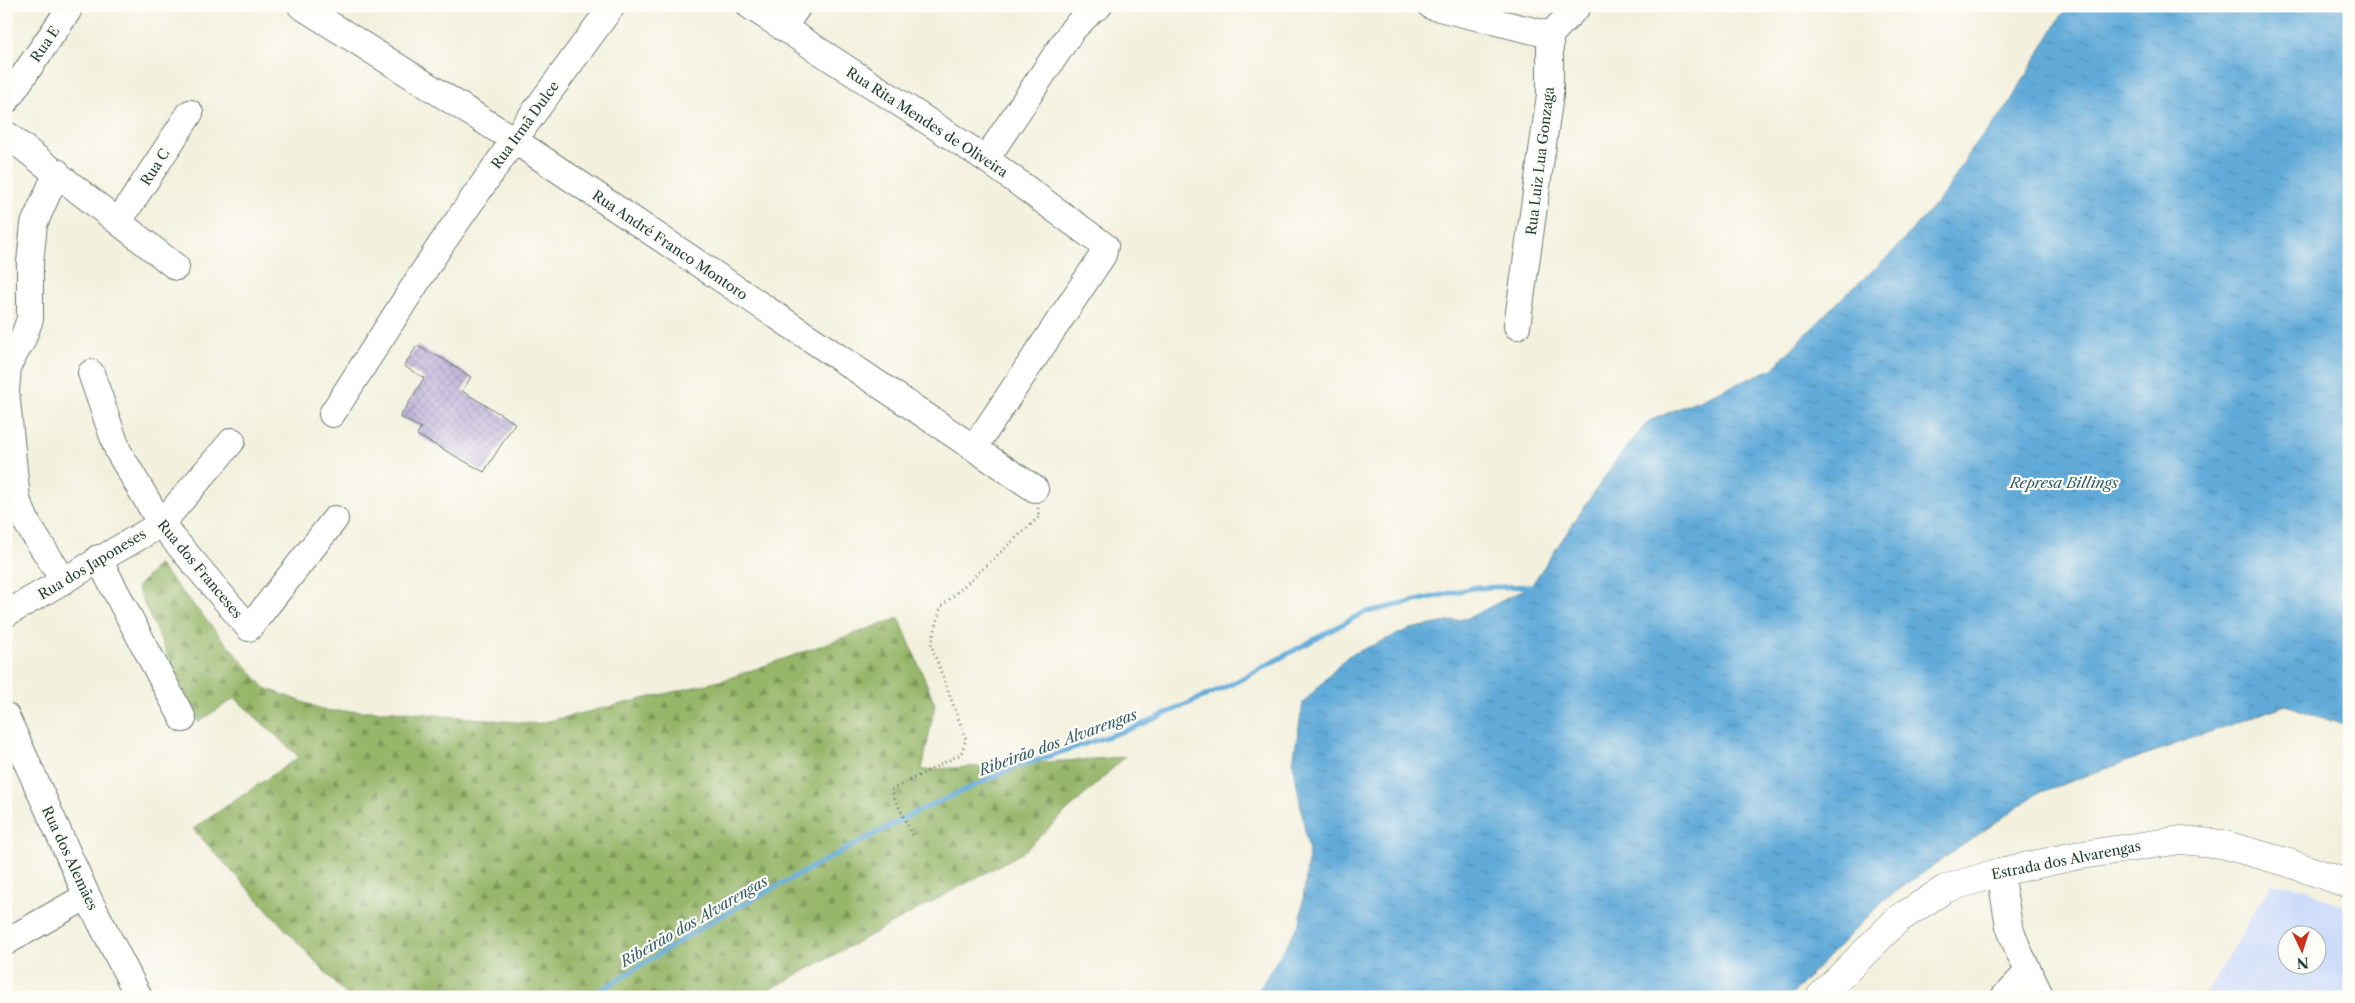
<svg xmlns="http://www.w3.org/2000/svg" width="2355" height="1003" font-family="'Libre Caslon Text',serif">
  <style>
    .built { fill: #cddbfa; fill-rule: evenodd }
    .forest { fill: url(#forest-firs); stroke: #5a7a4e }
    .water { fill: url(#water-ripples); stroke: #407486 }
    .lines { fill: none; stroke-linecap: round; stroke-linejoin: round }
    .stream { stroke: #62abd9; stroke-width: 5 }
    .building { fill: url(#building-cross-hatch) }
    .minor-casing { stroke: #697c6f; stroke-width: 28 }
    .major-casing { stroke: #697c6f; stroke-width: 29 }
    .path { stroke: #697c6f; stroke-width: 3; stroke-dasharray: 1 4; stroke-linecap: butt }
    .minor { stroke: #fff; stroke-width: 26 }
    .major { stroke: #fff; stroke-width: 28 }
    .labels { text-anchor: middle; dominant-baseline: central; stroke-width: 4.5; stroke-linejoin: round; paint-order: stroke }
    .street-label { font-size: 14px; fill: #1f3d34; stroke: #fdfcf7 }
    .water-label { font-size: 15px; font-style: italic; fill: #335e66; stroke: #fdfcf7 }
  </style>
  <defs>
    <pattern id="forest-firs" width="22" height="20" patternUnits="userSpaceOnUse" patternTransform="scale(1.25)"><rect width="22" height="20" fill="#96b669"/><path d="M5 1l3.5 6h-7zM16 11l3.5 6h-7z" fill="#7a9557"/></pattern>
    <pattern id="water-ripples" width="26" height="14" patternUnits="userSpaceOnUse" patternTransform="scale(1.25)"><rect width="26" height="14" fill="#62abd9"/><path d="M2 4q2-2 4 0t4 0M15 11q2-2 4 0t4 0" fill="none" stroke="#508cb1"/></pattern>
    <pattern id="building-cross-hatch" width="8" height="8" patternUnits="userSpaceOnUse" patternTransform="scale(1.25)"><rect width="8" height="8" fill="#b7aad8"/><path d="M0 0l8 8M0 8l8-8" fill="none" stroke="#948cb0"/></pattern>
  </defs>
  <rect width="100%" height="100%" fill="#fdfcf7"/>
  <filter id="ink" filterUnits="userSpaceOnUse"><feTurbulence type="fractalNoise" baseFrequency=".02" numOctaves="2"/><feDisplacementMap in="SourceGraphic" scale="10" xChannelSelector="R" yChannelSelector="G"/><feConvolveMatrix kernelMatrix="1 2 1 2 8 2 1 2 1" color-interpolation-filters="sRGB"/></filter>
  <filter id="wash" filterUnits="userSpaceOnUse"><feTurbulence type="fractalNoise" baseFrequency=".0096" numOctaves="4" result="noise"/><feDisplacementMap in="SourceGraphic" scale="20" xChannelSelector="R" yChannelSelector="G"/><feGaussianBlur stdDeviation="1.12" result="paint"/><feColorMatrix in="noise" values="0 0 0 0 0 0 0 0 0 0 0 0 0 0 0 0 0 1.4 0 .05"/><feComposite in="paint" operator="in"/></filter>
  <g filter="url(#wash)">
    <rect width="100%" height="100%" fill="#f3f0dd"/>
    <path class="built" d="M2272 883 2307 889 2333 903 2349 908V997H2204ZM2288 936H2318V966H2288Z"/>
    <path class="forest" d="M158 564 265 688 327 711H393L536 724 724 680 899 618 935 704 922 770 1125 757 1022 853 756 997H348L193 829 299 757 235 698 198 722 137 588Z"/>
    <path class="water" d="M2067 6H2349V727L2286 705 2038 793 1884 900 1789 997H1247L1258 991 1300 923 1309 853 1293 762 1303 703 1348 656 1410 629 1468 618 1531 586 1616 460 1649 421 1772 369 1844 296 1887 258 1944 195 1971 150 2006 109Z"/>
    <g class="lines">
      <path class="stream" d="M590 997 714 920 914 813 1011 769 1136 727 1234 683 1363 613 1473 588 1531 586"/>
    </g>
    <g id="blocks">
      <path class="building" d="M417 346 443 359 471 377 462 391 515 423 484 472 417 435 421 428 400 417 424 378 404 366Z"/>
    </g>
  </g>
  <g filter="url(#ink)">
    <use href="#blocks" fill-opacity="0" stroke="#697c6f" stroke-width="1"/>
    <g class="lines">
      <defs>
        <path id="minor" d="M301 6 514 140 1035 489
          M750 6 986 159 1105 246 1103 255 974 448
          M1431 6 1550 35
          M783 28 798 6
          M6 101 68 11
          M6 134 176 267
          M986 159 1073 29 1093 9 1099 6
          M57 172 34 224 30 263V319L22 341 8 365 6 391 17 500 28 525 64 581
          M119 221 190 113
          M1517 326 1550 95V35L1578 6
          M91 373 118 451 161 524 249 628 335 519
          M332 414 440 246 514 140 612 6
          M98 558 183 719
          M6 614 161 524 232 441
          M6 716 87 896 139 997
          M2000 872 2009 926 2019 952 2041 997
          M6 942 87 896
          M2004 997 2028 972"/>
        <path id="major" d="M1820 997 1897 920 1945 889 2000 872 2075 856 2181 840 2222 844 2289 863 2349 884"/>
      </defs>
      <use href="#minor" class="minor-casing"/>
      <use href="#major" class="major-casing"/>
      <path class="path" d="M912 835 891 790 961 754 966 739 931 645 941 607 1039 517 1038 508"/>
      <use href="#minor" class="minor"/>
      <use href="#major" class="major"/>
    </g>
  </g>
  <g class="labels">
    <g class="street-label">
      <text transform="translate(45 44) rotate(-56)">Rua E</text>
      <text transform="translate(927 122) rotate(33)">Rua Rita Mendes de Oliveira</text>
      <text transform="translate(525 125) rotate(-54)">Rua Irmã Dulce</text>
      <text transform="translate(1540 161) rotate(-83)">Rua Luiz Lua Gonzaga</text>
      <text transform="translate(155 167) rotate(-57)">Rua C</text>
      <text transform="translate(670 245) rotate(34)">Rua André Franco Montoro</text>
      <text transform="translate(92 564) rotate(-31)">Rua dos Japoneses</text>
      <text transform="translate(200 569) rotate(50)">Rua dos Franceses</text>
      <text transform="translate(70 858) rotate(65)">Rua dos Alemães</text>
      <text transform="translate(2066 860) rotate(-11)">Estrada dos Alvarengas</text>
    </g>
    <g class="water-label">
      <text x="2064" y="482">Represa Billings</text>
      <text transform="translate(1058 742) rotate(-20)">Ribeirão dos Alvarengas</text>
      <text transform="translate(694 921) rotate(-30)">Ribeirão dos Alvarengas</text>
    </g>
  </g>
  <rect width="2355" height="1003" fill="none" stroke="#fdfcf7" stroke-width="25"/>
  <g transform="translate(2302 950) rotate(176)"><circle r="24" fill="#fdfcf7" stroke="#a4b0a9"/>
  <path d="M0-4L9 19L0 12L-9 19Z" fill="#c8321e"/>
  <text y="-8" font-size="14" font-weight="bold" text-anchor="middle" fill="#1f3d34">N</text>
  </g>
</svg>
